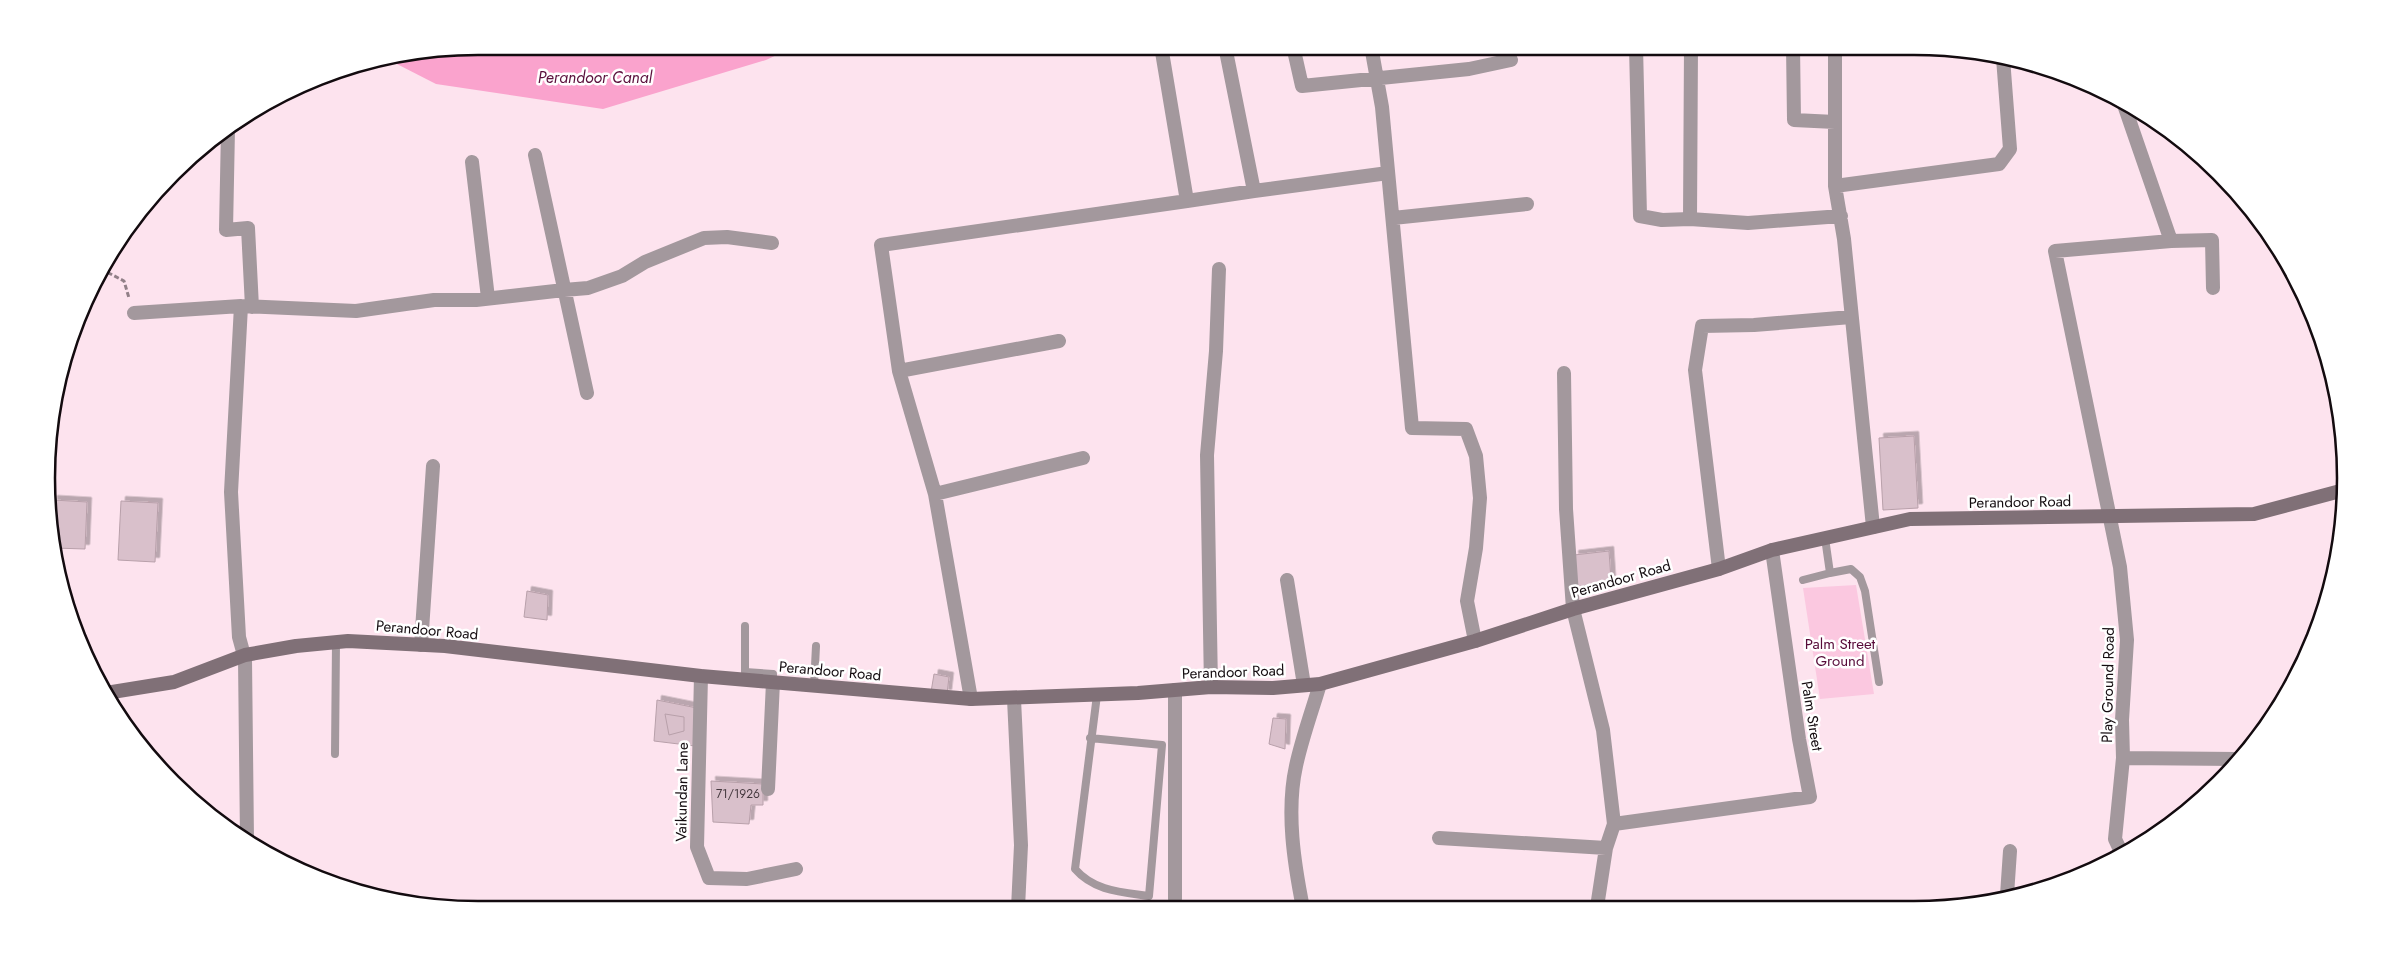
<svg xmlns="http://www.w3.org/2000/svg" width="2392" height="956" font-family="Jost,sans-serif">
  <style>
    .green { fill: #fbc8e0 }
    .water { fill: #faa3cd }
    .building { fill: #d9c0cb; stroke: #b8a0aa; filter: url(#shadow) }
    .lines { fill: none; stroke-linecap: round; stroke-linejoin: round }
    .path { stroke: #917f87; stroke-width: 3; stroke-dasharray: 5 2.5; stroke-linecap: butt }
    .service { stroke: #a3989d; stroke-width: 8 }
    .minor { stroke: #a3989d; stroke-width: 14 }
    .secondary { stroke: #807077; stroke-width: 14 }
    .labels { text-anchor: middle; dominant-baseline: central; stroke-width: 5; stroke-linejoin: round; paint-order: stroke }
    .number-label { font-size: 12px; fill: #44383e }
    .street-label { font-size: 15px; fill: #130b0f; stroke: #fff }
    .park-label { font-size: 15px; fill: #570b39; stroke: #fff }
    .water-label { font-size: 16px; font-style: italic; fill: #5a0f3c; stroke: #fff }
    .rim { fill: none; stroke: #130b0f; stroke-width: 2.5 }
  </style>
  <defs>
    <filter id="shadow"><feDropShadow dx="4.5" dy="-4.5" stdDeviation="0" flood-color="#0004"/></filter>
  </defs>
  <rect width="100%" height="100%" fill="#fde3ee"/>
  <path class="green" d="M1856 585 1874 694 1820 699 1803 588Z"/>
  <path class="water" d="M478 46H796L766 60 603 109 436 84 391 61Z"/>
  <path class="building" d="M1914 436 1918 508 1883 510 1879 438Z
    M53 500 87 502 85 549 54 548Z
    M121 501 158 503 155 562 118 560Z
    M1609 551 1611 580 1577 587 1574 555Z
    M527 591 548 595 547 620 524 617Z
    M934 674 949 677 947 694 931 692Z
    M657 700 697 708 695 746 654 741Z
    M665 714 684 717V731L669 735Z
    M1273 718 1286 719 1285 749 1269 744Z
    M711 781 763 784V805H751L749 824 713 822Z"/>
  <g class="lines">
    <path class="path" d="M101 269 124 281 129 298"/>
    <path class="service" d="M1825 538 1830 573 1851 569 1860 577 1865 591 1879 682
      M1803 580 1830 573
      M745 626V672L773 674V682
      M814 686 816 646
      M1090 738 1162 745 1149 896C1121 892 1094 891 1075 869L1097 695
      M335 754 336 642"/>
    <path class="minor" d="M1293 46 1302 86 1469 69 1511 60
      M1371 46 1382 107 1412 428 1466 429 1476 456 1480 498 1476 548 1467 601 1475 641
      M1636 46 1640 216 1662 220 1690 219
      M1691 46 1690 219 1748 223 1841 216
      M1793 46 1794 120 1835 122
      M1835 46V186L1844 239 1873 527
      M2123 102 2171 241 2212 240 2213 288
      M228 129 226 230 248 228 252 307
      M535 155 587 393
      M472 162 488 298
      M1835 186 1999 164 2010 149 2003 58
      M1254 191 1388 173
      M1187 201 1254 191 1225 46
      M1393 218 1527 204
      M241 306 231 492 239 637 245 659 247 840
      M134 313 241 306 356 311 434 300H476L564 290 588 288 622 276 645 262 704 238 727 237 772 243
      M899 371 1059 341
      M1564 373 1566 509 1573 609 1603 730 1614 824 1606 848 1597 907
      M935 494 1083 458
      M1719 569 1695 370 1702 326 1754 325 1851 317
      M1287 580 1304 685
      M421 645 433 466
      M701 676 697 847 709 878 747 879 796 869
      M1211 687 1207 455 1216 351 1219 269
      M971 699 935 494 899 371 881 245 1187 201 1161 46
      M1014 699 1021 845 1018 908
      M2123 758 2237 759
      M768 789 773 682
      M1614 824 1810 797 1799 739 1772 550
      M1439 838 1606 848
      M2122 854 2115 839 2123 758 2122 720 2127 640 2120 567 2055 251 2171 241
      M2007 895 2010 851
      M1175 899V690
      M1303 908C1294 863 1286 811 1296 766 1302 738 1312 711 1320 684"/>
    <path class="secondary" d="M106 693 174 682 245 655 296 646 348 641 445 646 701 676 971 699 1138 693 1211 687 1273 688 1320 684 1475 641 1573 609 1719 569 1772 550 1910 519 2254 514 2344 490"/>
  </g>
  <g class="labels">
    <g class="number-label">
      <text x="738" y="794">71/1926</text>
    </g>
    <g class="street-label">
      <text transform="translate(2020 502) rotate(-1)">Perandoor Road</text>
      <text transform="translate(1621 579) rotate(-16)">Perandoor Road</text>
      <text transform="translate(427 630) rotate(5)">Perandoor Road</text>
      <text transform="translate(830 671) rotate(5)">Perandoor Road</text>
      <text transform="translate(1233 672) rotate(-2)">Perandoor Road</text>
      <text transform="translate(2108 685) rotate(-89)">Play Ground Road</text>
      <text transform="translate(1812 716) rotate(81)">Palm Street</text>
      <text transform="translate(682 792) rotate(-89)">Vaikundan Lane</text>
    </g>
    <g class="park-label">
      <text x="1840" y="644">Palm Street<tspan x="1840" dy="17">Ground</tspan></text>
    </g>
    <g class="water-label">
      <text x="595" y="77">Perandoor Canal</text>
    </g>
  </g>
  <path d="M0 0H2392V956H0ZM478 55H1914A423 423 0 0 1 2337 478V478A423 423 0 0 1 1914 901H478A423 423 0 0 1 55 478V478A423 423 0 0 1 478 55Z" fill="#fff" fill-rule="evenodd"/>
  <path class="rim" d="M478 55H1914A423 423 0 0 1 2337 478V478A423 423 0 0 1 1914 901H478A423 423 0 0 1 55 478V478A423 423 0 0 1 478 55Z"/>
</svg>
